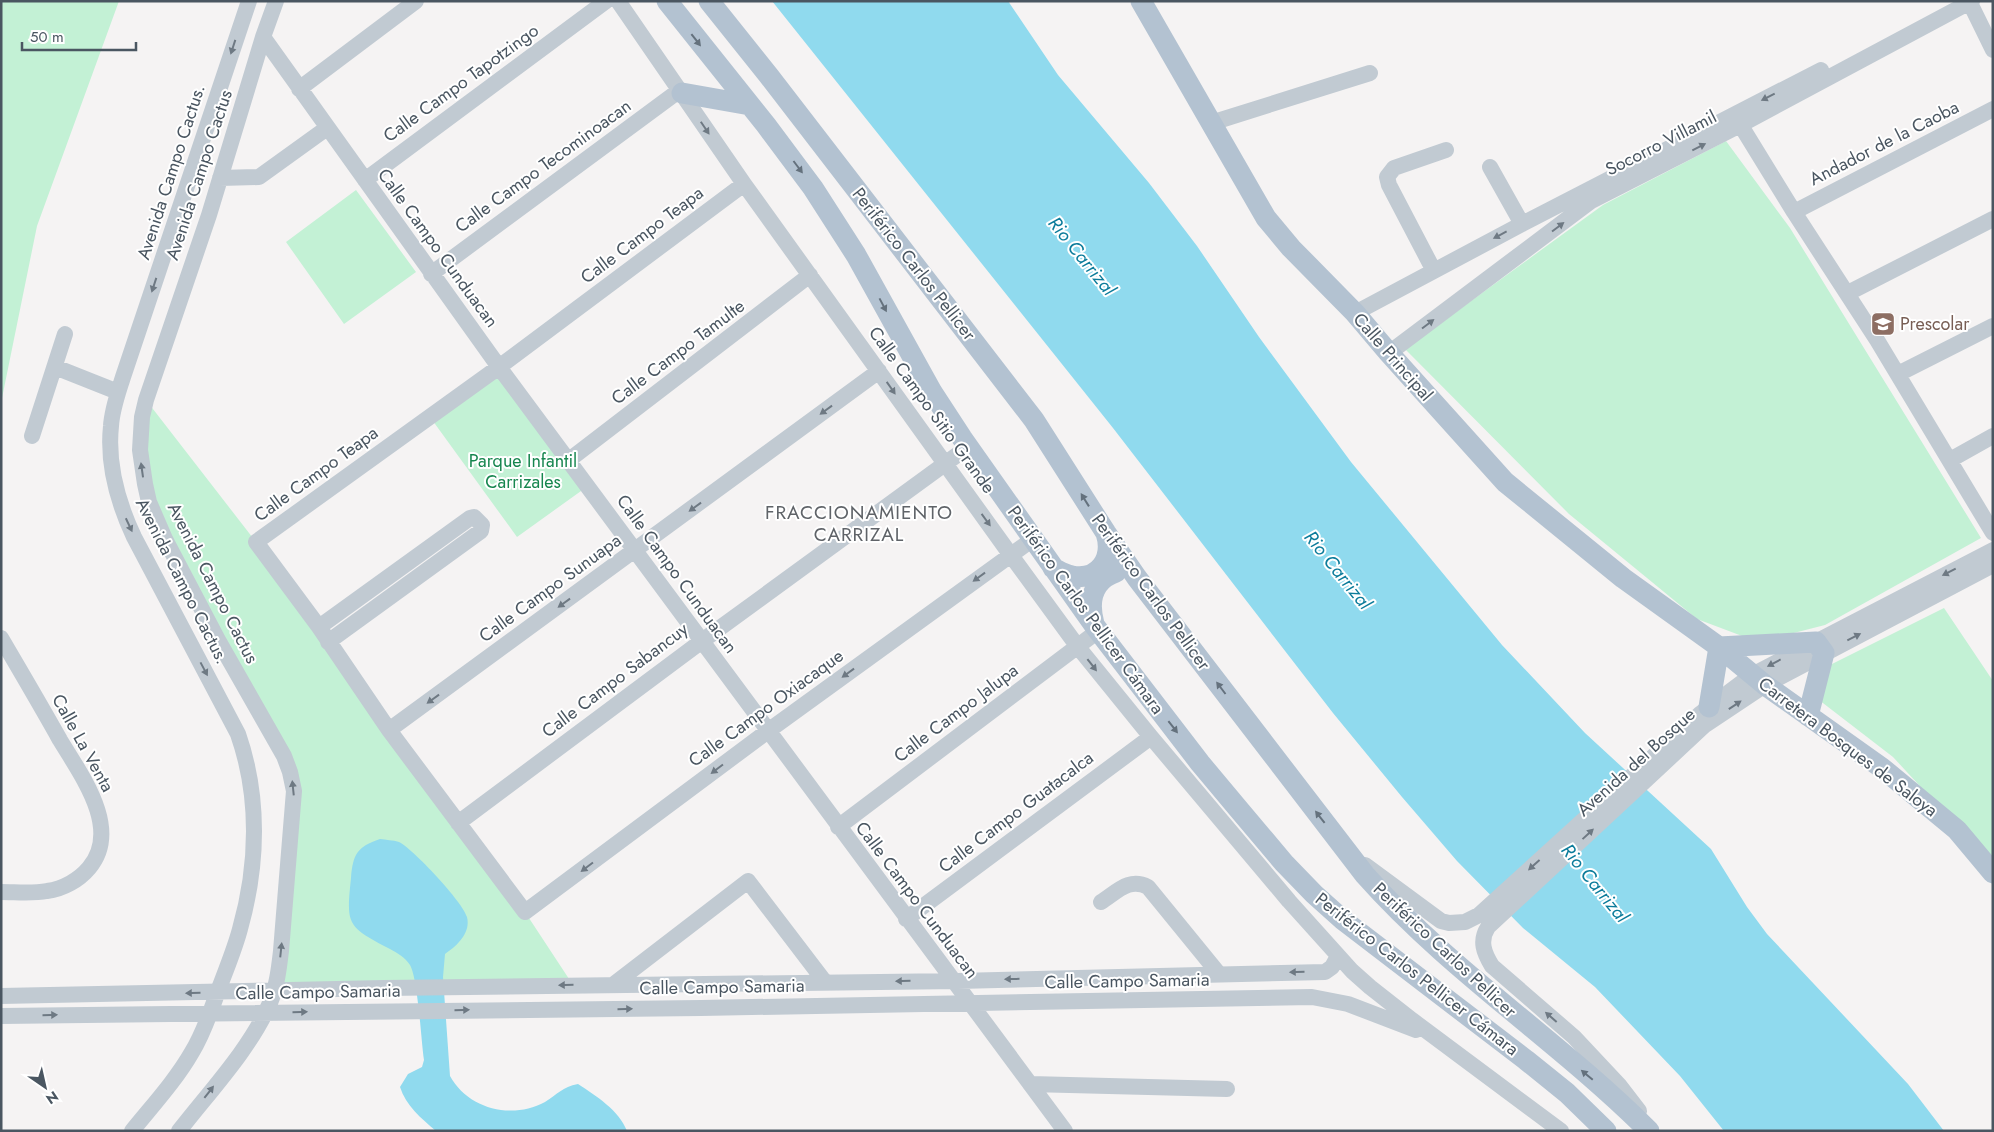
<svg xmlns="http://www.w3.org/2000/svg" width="1994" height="1132" font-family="Jost,sans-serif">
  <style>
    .green { fill: #c3f1d5 }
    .water { fill: #90daee }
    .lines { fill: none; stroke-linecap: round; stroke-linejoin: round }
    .minor { stroke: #c1cad2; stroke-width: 16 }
    .major { stroke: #b3c2d1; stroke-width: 21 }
    .oneway { fill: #64717d }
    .oneway2 { fill: #6e7983 }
    .labels { text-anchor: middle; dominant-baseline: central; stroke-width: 4; stroke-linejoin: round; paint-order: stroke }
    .street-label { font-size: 18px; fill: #4a5661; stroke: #fff }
    .education-label { font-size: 18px; fill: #785e54; stroke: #fff; text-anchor: start }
    .park-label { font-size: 18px; fill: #17864f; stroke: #fff }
    .water-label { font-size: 19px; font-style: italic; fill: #0c7c9b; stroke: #fff }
    .neighbourhood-label { font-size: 19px; letter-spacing: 1px; fill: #5f6368; stroke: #fff }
  </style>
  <rect width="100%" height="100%" fill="#f5f3f3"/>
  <path class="green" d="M1 1H119L37 226 1 403Z
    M1726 141 1790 228 1981 538 1825 625 1758 642 1697 619 1569 514 1405 349 1603 205Z
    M356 190 416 272 344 324 286 242Z
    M499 367 588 486 517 537 430 417Z
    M146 400 256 542 525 912 573 985 274 991 294 791 149 502Z
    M1944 608 1993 681V865L1893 757 1819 700 1826 667Z"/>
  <path class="water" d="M772 1H1008L1058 75 1149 183 1197 246 1259 337 1351 462 1502 645 1585 733 1711 849 1747 907 1767 934 1908 1084 1944 1131H1724L1680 1076 1595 987 1523 928 1457 861 1402 797 1333 713 1113 428Z
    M380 839C386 840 393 840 399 842 413 849 463 902 467 917 471 933 457 946 445 954L443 977 450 1076C468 1109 512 1120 545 1102 558 1094 562 1087 578 1084 596 1096 619 1110 627 1131H436C421 1118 406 1106 400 1087L408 1074 422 1067 424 1060C421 1040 418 979 410 965 405 957 397 953 390 949 347 926 346 926 351 878 353 854 357 847 380 839Z"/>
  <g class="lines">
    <path class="minor" d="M618 1 744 184 1010 554 1078 647 1151 737 1289 901 1352 971 1370 987 1412 1020 1561 1131
      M1969 1 1993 50
      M263 37 499 367 1065 1131
      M299 89 416 1
      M1735 116 1794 212 1877 340 1993 533
      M1211 123 1370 73
      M1490 167 1522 224
      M220 178 259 177 327 128
      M365 180 606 1
      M744 184 499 367 256 542 319 627 389 730 525 912 768 731 1033 539
      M1794 212 1993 109
      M1434 271 1389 185 1387 177 1394 168 1446 150
      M431 274 680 90
      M1848 293 1993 219
      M1355 313 1522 224 1821 70
      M1389 353 1591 201 1740 125 1972 1
      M55 367 118 392
      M1898 374 1993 326
      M32 436 65 334
      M569 460 810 275
      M1950 460 1993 436
      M319 627 470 518 474 517 482 525 481 531 328 642
      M1 638C21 672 41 706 60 740 81 775 122 829 89 868 79 880 63 889 47 891 32 894 16 892 1 892
      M389 730 879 371
      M458 823 702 641 968 447
      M838 827 1098 631
      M1365 865 1441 921 1449 923 1465 922 1479 915 1700 714 1752 675 1993 550
      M1101 902C1117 892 1129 877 1148 887L1219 974
      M906 919 1151 737
      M614 984 748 881 825 982
      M1 996 384 988 958 981 1325 972 1332 967 1338 956
      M1 1016 701 1008 1312 997 1348 1004 1416 1030
      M1030 1084 1227 1089
      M1639 1111 1619 1085 1574 1037 1492 966C1484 953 1479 941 1488 927L1705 725 1765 685 1993 565
      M132 1131C153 1105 176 1080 192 1052 205 1031 211 1009 220 986 227 967 235 948 240 929 258 865 260 797 238 734L134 537C118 503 107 464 111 426 112 409 118 393 123 377L249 1
      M179 1131C210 1091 250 1049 270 1003 277 986 279 968 281 951L294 791 290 772 284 756 218 640 165 539 149 502 145 484 140 450 142 417 146 400 209 215 263 37 276 1"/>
    <path class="major" d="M667 1 766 125 813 188 856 255 932 392 962 438 1094 625 1200 763 1241 812 1284 863 1314 894 1343 920 1526 1060 1567 1093 1606 1131
      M709 1 769 76 1034 420 1106 533 1137 578 1365 875C1450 971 1559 1041 1649 1131
      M1141 1 1266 218 1291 248 1355 313 1388 352 1505 482 1623 578 1719 647 1765 685 1882 768 1957 830 1993 873
      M682 93 750 105
      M1053 568C1059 571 1065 575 1072 576 1099 581 1114 558 1106 533
      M1094 624C1088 602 1092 580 1116 572
      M1719 647 1816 642 1824 653 1808 716
      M1709 707 1719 647"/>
  </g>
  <defs><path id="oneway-solid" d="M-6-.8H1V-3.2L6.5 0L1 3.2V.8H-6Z" transform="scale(1.25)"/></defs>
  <g class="oneway">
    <use href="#oneway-solid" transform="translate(696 40) rotate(52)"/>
    <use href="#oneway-solid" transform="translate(798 167) rotate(53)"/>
    <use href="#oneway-solid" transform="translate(883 305) rotate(62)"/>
    <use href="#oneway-solid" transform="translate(1085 500) rotate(-122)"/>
    <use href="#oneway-solid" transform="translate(1221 688) rotate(-127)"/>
    <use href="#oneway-solid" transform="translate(1173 727) rotate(52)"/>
    <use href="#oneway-solid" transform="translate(1320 817) rotate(-128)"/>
    <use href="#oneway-solid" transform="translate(1587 1075) rotate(-140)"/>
  </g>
  <g class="oneway2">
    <use href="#oneway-solid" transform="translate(233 47) rotate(108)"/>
    <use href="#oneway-solid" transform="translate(1768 97) rotate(153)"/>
    <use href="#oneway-solid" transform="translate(705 128) rotate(56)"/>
    <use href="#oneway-solid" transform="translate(1699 147) rotate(-27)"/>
    <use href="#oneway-solid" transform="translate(1558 227) rotate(-37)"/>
    <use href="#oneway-solid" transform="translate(1500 235) rotate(152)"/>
    <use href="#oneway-solid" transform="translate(154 285) rotate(108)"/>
    <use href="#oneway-solid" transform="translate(1428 324) rotate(-37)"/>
    <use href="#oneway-solid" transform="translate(891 388) rotate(55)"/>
    <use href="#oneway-solid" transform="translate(826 410) rotate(144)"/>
    <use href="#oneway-solid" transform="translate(142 470) rotate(-98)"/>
    <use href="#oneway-solid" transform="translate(695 507) rotate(144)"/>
    <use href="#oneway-solid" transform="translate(986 520) rotate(54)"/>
    <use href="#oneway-solid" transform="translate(129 525) rotate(65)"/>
    <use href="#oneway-solid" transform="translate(1949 572) rotate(153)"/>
    <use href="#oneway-solid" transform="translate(979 577) rotate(144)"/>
    <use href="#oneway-solid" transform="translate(564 603) rotate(144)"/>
    <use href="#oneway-solid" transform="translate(1854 637) rotate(-27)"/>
    <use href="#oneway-solid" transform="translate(1774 663) rotate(152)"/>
    <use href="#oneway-solid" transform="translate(1092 665) rotate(52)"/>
    <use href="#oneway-solid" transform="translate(204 669) rotate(62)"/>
    <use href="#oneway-solid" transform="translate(848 673) rotate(144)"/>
    <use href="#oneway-solid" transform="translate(433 699) rotate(144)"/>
    <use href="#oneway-solid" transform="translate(1735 705) rotate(-34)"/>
    <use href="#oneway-solid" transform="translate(717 769) rotate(143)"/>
    <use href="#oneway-solid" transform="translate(293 788) rotate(-96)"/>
    <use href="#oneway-solid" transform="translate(1588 834) rotate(-43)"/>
    <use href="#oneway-solid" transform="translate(1534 865) rotate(138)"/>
    <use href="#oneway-solid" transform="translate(587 867) rotate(143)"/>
    <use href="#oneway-solid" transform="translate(281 950) rotate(-84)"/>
    <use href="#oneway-solid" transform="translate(1297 972) rotate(179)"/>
    <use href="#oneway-solid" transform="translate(1012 979) rotate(179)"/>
    <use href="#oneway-solid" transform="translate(903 981) rotate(179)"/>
    <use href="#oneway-solid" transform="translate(566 985) rotate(179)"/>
    <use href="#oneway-solid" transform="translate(193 993) rotate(179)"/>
    <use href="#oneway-solid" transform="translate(625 1009) rotate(-1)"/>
    <use href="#oneway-solid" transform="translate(462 1010) rotate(-1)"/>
    <use href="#oneway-solid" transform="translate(300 1012) rotate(-1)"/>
    <use href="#oneway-solid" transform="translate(50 1015) rotate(-1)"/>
    <use href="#oneway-solid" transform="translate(1551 1017) rotate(-139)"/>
    <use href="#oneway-solid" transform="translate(209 1092) rotate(-52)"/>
  </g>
  <defs>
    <symbol id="school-square" viewBox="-11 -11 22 22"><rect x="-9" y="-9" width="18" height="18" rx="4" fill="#8d6e63" stroke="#fff"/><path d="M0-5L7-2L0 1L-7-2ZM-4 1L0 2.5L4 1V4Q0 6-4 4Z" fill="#fff"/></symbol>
  </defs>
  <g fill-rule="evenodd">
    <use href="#school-square" x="1869" y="310" width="28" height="28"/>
  </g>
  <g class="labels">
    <g class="street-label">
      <text transform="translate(461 83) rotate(-36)">Calle Campo Tapotzingo</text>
      <text transform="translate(1661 143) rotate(-27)">Socorro Villamil</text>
      <text transform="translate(1884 143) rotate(-27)">Andador de la Caoba</text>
      <text transform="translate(543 166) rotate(-36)">Calle Campo Tecominoacan</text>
      <text transform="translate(171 172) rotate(-72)">Avenida Campo Cactus.</text>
      <text transform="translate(199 175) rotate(-72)">Avenida Campo Cactus</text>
      <text transform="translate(642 235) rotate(-37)">Calle Campo Teapa</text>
      <text transform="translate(438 248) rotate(54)">Calle Campo Cunduacan</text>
      <text transform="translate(914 264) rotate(52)">Periférico Carlos Pellicer</text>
      <text transform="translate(678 352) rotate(-37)">Calle Campo Tamulte</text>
      <text transform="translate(1393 357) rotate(49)">Calle Principal</text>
      <text transform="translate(932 410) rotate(54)">Calle Campo Sitio Grande</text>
      <text transform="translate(316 474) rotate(-36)">Calle Campo Teapa</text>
      <text transform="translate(677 574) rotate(54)">Calle Campo Cunduacan</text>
      <text transform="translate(182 581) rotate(63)">Avenida Campo Cactus.</text>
      <text transform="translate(213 583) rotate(63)">Avenida Campo Cactus</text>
      <text transform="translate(550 588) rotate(-36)">Calle Campo Sunuapa</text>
      <text transform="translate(1151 592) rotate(54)">Periférico Carlos Pellicer</text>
      <text transform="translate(1086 610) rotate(54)">Periférico Carlos Pellicer Cámara</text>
      <text transform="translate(615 680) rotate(-37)">Calle Campo Sabancuy</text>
      <text transform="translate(766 708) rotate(-36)">Calle Campo Oxiacaque</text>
      <text transform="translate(956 713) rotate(-37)">Calle Campo Jalupa</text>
      <text transform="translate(83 743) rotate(61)">Calle La Venta</text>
      <text transform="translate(1848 747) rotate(37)">Carretera Bosques de Saloya</text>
      <text transform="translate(1636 762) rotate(-42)">Avenida del Bosque</text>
      <text transform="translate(1016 812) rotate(-37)">Calle Campo Guatacalca</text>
      <text transform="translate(917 900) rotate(53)">Calle Campo Cunduacan</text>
      <text transform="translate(1445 950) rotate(43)">Periférico Carlos Pellicer</text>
      <text transform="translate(1417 974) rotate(38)">Periférico Carlos Pellicer Cámara</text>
      <text transform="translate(1127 981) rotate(-1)">Calle Campo Samaria</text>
      <text transform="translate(722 987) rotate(-1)">Calle Campo Samaria</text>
      <text transform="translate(318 992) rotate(-1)">Calle Campo Samaria</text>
    </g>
    <g class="education-label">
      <text x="1900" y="324">Prescolar</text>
    </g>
    <g class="park-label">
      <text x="523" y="461">Parque Infantil<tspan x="523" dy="21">Carrizales</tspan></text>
    </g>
    <g class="water-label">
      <text transform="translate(1082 256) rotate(51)">Rio Carrizal</text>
      <text transform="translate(1338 570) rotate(51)">Rio Carrizal</text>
      <text transform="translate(1595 883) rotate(51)">Rio Carrizal</text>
    </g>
    <g class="neighbourhood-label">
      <text x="859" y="512">FRACCIONAMIENTO<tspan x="859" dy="22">CARRIZAL</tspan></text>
    </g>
  </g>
  <rect width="1994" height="1132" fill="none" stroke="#4a5661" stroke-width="5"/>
  <g transform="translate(45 1087) rotate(146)" stroke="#ffffff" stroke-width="4" paint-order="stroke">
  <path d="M0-4L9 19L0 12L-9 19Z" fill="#4a5661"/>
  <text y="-8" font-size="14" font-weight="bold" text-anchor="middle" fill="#4a5661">N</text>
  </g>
  <path d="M22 42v8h114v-8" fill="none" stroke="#4a5661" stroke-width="2.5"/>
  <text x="30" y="42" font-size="15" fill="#4a5661" stroke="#ffffff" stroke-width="4" paint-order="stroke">50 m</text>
</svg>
